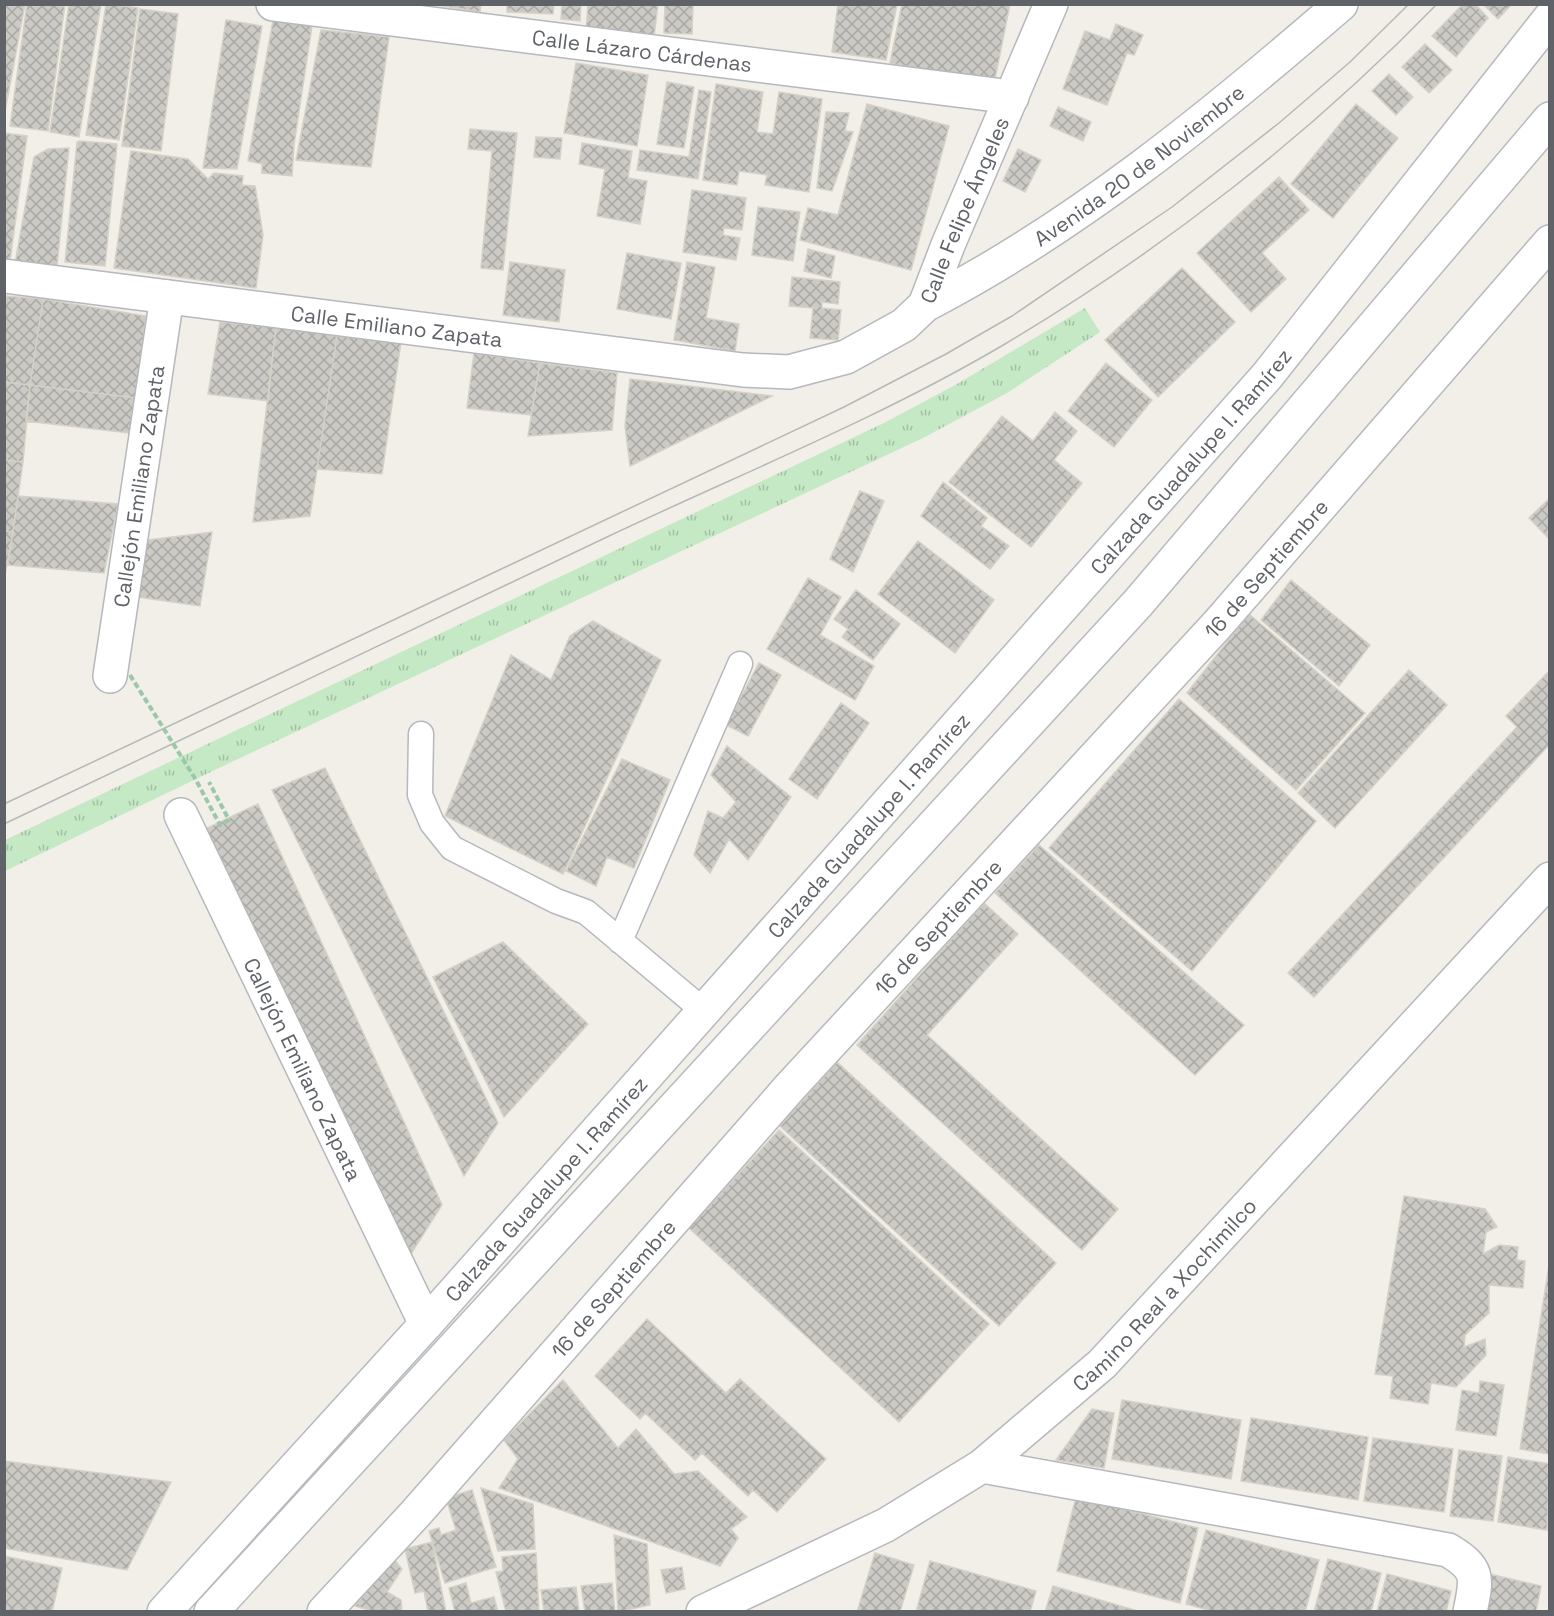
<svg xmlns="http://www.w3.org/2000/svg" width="1554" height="1616" font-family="'Space Grotesk',sans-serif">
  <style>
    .grass { fill: url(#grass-tufts) }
    .building { fill: url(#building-cross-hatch); stroke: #d6d1c6; stroke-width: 1.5 }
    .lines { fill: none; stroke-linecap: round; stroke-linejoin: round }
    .lane-casing { stroke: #b5b8bc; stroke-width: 27 }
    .street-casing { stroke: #b5b8bc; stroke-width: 36 }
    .secondary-casing { stroke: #b6babf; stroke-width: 36 }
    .lane { stroke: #fff; stroke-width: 24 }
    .street { stroke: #fff; stroke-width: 33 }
    .secondary { stroke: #fff; stroke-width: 33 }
    .tram { stroke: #b6b7b8; stroke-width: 1.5 }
    .path-bridge { stroke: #9cc7a9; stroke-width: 4; stroke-dasharray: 6 3; stroke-linecap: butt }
    .labels { text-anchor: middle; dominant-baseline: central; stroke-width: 4.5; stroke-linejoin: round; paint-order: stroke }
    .street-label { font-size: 21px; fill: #5f6368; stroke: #fff }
  </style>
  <defs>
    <pattern id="grass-tufts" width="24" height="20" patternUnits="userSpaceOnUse" patternTransform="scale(1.5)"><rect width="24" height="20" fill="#c5e8c5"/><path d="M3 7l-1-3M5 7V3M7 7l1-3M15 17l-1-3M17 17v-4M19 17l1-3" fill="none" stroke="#a3c0a4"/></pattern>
    <pattern id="building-cross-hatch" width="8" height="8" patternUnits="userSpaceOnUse" patternTransform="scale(1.5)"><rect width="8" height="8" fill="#cccac5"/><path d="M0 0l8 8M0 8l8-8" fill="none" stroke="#a9a8a4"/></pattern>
  </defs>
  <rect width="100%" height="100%" fill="#f1efe8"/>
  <path class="grass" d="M1085 308 1100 332 1007 393 923 438 223 766 5 871V840L884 423 957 384Z"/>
  <path class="building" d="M4 4H25L4 117Z
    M27 4H65L48 131 10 126Z
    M69 4H101L79 137 50 132Z
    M106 4 138 8 119 140 86 135Z
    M432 4H481L480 12Z
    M554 4 553 14 507 12V5H492Z
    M562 4H581L580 21 561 19Z
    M588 4H658L654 37 586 30Z
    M665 4H693L692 34 664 33Z
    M838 4H897L886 60 832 52Z
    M902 4H1010L994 84 890 63Z
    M1463 4H1475L1488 18 1456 57 1432 36Z
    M1483 4H1512L1498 19Z
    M140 9 178 14 161 151 122 146Z
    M226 20 262 26 237 169 203 168Z
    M273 20 312 26 294 145 292 176 262 173V164L248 161Z
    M1116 24 1143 35 1134 55 1127 53 1107 105 1063 89 1085 31 1110 40Z
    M321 30 389 37 371 167 296 160Z
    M1425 44 1452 70 1429 93 1402 67Z
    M576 63 648 75 637 146 564 133Z
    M1389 74 1413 97 1396 115 1372 91Z
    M667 82 694 87 684 148 657 144Z
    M716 84 763 92 757 132 773 134 779 92 822 99 809 192 765 185 767 175 739 171 737 185 703 180Z
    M699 90 711 92 698 179 637 170 640 150 689 157Z
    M867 104 949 126 911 270 800 240 808 208 838 215Z
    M1356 104 1398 138 1333 218 1291 184Z
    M1058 107 1091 122 1083 141 1050 126Z
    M826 112 849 113 845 131 853 132 832 191 817 188Z
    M470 129 517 133 503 270 481 268 492 151 468 149Z
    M4 133 27 136 10 261 4 260Z
    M536 137 562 138 560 159 534 157Z
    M79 141 117 144 105 266 65 262 77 142Z
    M582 143 632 151 628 178 647 181 640 224 597 216 605 169 579 164Z
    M69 148 56 276 14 269 34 157 48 149Z
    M1018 149 1041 160 1025 192 1003 181Z
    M131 151 188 159 208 179 214 173 243 176 242 185 255 186 263 235 256 288 114 268Z
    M1279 177 1309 210 1262 253 1286 279 1251 312 1197 253Z
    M692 190 746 198 742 230 724 228 723 235 740 238 736 260 683 252Z
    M758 207 800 212 793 261 752 255Z
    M808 249 835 256 831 278 804 271Z
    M627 253 681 263 671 319 617 309Z
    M510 262 565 270 559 322 503 315Z
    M687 262 715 267 706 318 739 324 735 351 674 340Z
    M1182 268 1235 322 1158 397 1105 340Z
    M792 277 840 282 838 304 822 302V308L841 310 838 340 810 338 813 308 789 306Z
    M4 296 43 299 30 385 4 382Z
    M43 299 146 316 136 398 30 385Z
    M220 322 276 327 268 401 208 394Z
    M276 327 337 336 310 516 253 522Z
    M337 336 401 342 382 474 317 469Z
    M474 353 540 363 531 415 467 408Z
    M540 363 617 373 612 430 528 436Z
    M1106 363 1152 400 1114 447 1068 411Z
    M630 379 772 396 630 466 625 426Z
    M4 382 30 385 23 462 4 460Z
    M30 385 136 398 129 433 26 421Z
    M1055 412 1077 431 1054 460 1082 483 1031 547 949 482 1002 416 1033 441Z
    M4 460 23 462 13 532 4 531Z
    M943 482 987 518 981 526 1009 546 990 569 921 516Z
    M860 491 884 501 853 572 830 559Z
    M18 496 118 504 104 573 8 565Z
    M1550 498V540L1529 518Z
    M4 531 13 532 4 580Z
    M212 532 200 606 131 596 140 541Z
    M918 541 994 600 955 653 878 594Z
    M808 578 841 597 820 635 874 666 855 700 767 649Z
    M1291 580 1370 645 1339 686 1261 620Z
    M856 590 900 624 873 660 842 637 848 629 834 619Z
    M1249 614 1365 713 1296 790 1187 693Z
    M593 621 661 660 563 874 445 816 511 655 551 680 570 636Z
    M759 663 781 675 748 736 726 725Z
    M1409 670 1447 705 1335 828 1298 793Z
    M1550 670V744L1314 997 1288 973 1517 727 1506 716Z
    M1179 699 1316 821 1192 971 1049 848Z
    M841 703 869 723 817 799 789 779Z
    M727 746 791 797 748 860 729 839 710 873 694 855 708 811 723 818 736 802 711 775Z
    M622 759 670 780 634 868 607 857 596 886 566 871Z
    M325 768 498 1123 464 1176 272 790Z
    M258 804 442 1205 409 1257 203 830Z
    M1039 845 1244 1025 1195 1075 995 893Z
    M984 903 1018 934 927 1035 1118 1209 1082 1250 857 1045Z
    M503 942 588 1024 504 1117 433 977Z
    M837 1062 1056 1263 999 1326 780 1126Z
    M779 1130 989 1324 899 1422 689 1228Z
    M1404 1196 1485 1209 1497 1227 1486 1232 1483 1254 1499 1245 1518 1247 1517 1260 1525 1261 1523 1288 1489 1285V1313L1465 1335 1464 1347 1485 1339 1486 1355 1456 1387 1431 1383 1428 1404 1390 1398 1393 1376 1375 1374Z
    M1550 1259V1454L1520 1449Z
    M647 1319 726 1393 740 1379 826 1459 777 1512 753 1490 748 1496 702 1453 695 1460 645 1413 640 1419 595 1376Z
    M563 1380 618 1448 636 1429 674 1474 698 1471 747 1517 731 1529 738 1538 720 1566 499 1488 518 1459 504 1440Z
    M1480 1381 1504 1385 1496 1436 1456 1430 1462 1390 1479 1393Z
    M1122 1400 1241 1420 1231 1479 1112 1459Z
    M1092 1409 1114 1413 1104 1468 1056 1460Z
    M1251 1418 1368 1437 1358 1500 1241 1481Z
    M1373 1438 1453 1449 1444 1512 1364 1501Z
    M1459 1450 1502 1456 1493 1521 1450 1516Z
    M1508 1457 1550 1464 1547 1530 1498 1522Z
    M4 1461 171 1482 127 1570 4 1548Z
    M481 1488 533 1504 535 1549 498 1551Z
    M472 1490 496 1567 445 1583 429 1531 439 1528 441 1535 456 1530 446 1498Z
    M1076 1497 1198 1528 1180 1603 1057 1571Z
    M1206 1530 1319 1560 1305 1612H1215L1186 1604Z
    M614 1535 647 1544 650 1605 618 1612Z
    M432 1542 446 1612H428L424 1591 415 1593 405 1549Z
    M536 1553 539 1612H506L496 1572 503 1571 502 1557Z
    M875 1553 914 1565 900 1612H857Z
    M4 1556 62 1568 52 1612 4 1611Z
    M392 1557 402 1569 387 1592 401 1600 402 1612H376L355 1606Z
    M1328 1559 1381 1573 1371 1612H1314Z
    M930 1561 1036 1591 1030 1612H916Z
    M682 1567 685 1589 666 1593 661 1570Z
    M1485 1573 1541 1586 1536 1612H1476Z
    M1387 1574 1451 1591 1446 1612H1377Z
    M466 1583 471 1603 494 1597 498 1612H455L449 1588Z
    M612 1583 615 1612H585L581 1586Z
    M1053 1586 1141 1612H1045Z
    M576 1587 579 1612H544L541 1590Z"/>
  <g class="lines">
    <defs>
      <path id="lane" d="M421 734 420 795 432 823 452 848 556 901 586 912 704 1011
        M620 941 740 664"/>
      <g id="street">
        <path id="s1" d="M273 4 1012 97"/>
        <path id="s2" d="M4 276 743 370 789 372 846 357 904 325 925 305 948 245 1051 4"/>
        <path id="s3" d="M925 305C1077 226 1212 116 1341 4"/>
        <path id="s4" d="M110 676 167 297"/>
        <path id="s5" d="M181 815 426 1324"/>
        <path d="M982 1466 1448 1550C1480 1569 1477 1578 1470 1612"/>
        <path id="s6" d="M324 1612 416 1513 791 1086 1217 625 1550 242"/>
        <path id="s7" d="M703 1612 886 1525 982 1466 1102 1364 1550 879"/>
      </g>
      <g id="secondary">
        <path id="s8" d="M164 1612 426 1324 1267 376 1550 18"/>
        <path d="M211 1612 1138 603 1550 119"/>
      </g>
    </defs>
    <use href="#lane" class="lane-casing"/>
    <use href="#street" class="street-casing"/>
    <use href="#secondary" class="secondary-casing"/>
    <use href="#lane" class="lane"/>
    <use href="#street" class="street"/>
    <use href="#secondary" class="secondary"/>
    <path class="tram" d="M4 804 844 407 946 354 1012 316 1172 207 1279 123 1350 62 1409 4
      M4 824C206 729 407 633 607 537 740 474 878 419 1005 344 1161 251 1310 135 1437 4"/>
    <path class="path-bridge" d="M130 675 196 780 220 825 229 820 209 782"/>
  </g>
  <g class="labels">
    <g class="street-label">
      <text stroke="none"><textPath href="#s1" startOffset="372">Calle Lázaro Cárdenas</textPath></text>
      <text stroke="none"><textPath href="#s3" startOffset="256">Avenida 20 de Noviembre</textPath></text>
      <text stroke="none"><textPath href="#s2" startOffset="1048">Calle Felipe Ángeles</textPath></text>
      <text stroke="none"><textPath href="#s2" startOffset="396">Calle Emiliano Zapata</textPath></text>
      <text stroke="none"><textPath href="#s8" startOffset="1542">Calzada Guadalupe I. Ramírez</textPath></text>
      <text stroke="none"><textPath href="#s4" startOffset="192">Callejón Emiliano Zapata</textPath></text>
      <text stroke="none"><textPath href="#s6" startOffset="1406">16 de Septiembre</textPath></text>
      <text stroke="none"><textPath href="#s8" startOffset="1056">Calzada Guadalupe I. Ramírez</textPath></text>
      <text stroke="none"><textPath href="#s6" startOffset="920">16 de Septiembre</textPath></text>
      <text stroke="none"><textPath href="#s5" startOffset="282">Callejón Emiliano Zapata</textPath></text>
      <text stroke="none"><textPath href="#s8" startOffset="570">Calzada Guadalupe I. Ramírez</textPath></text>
      <text stroke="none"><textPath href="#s6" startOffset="434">16 de Septiembre</textPath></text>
      <text stroke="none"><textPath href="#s7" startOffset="566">Camino Real a Xochimilco</textPath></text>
    </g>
  </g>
  <rect width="1554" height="1616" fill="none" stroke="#5f6368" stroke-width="12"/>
</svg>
